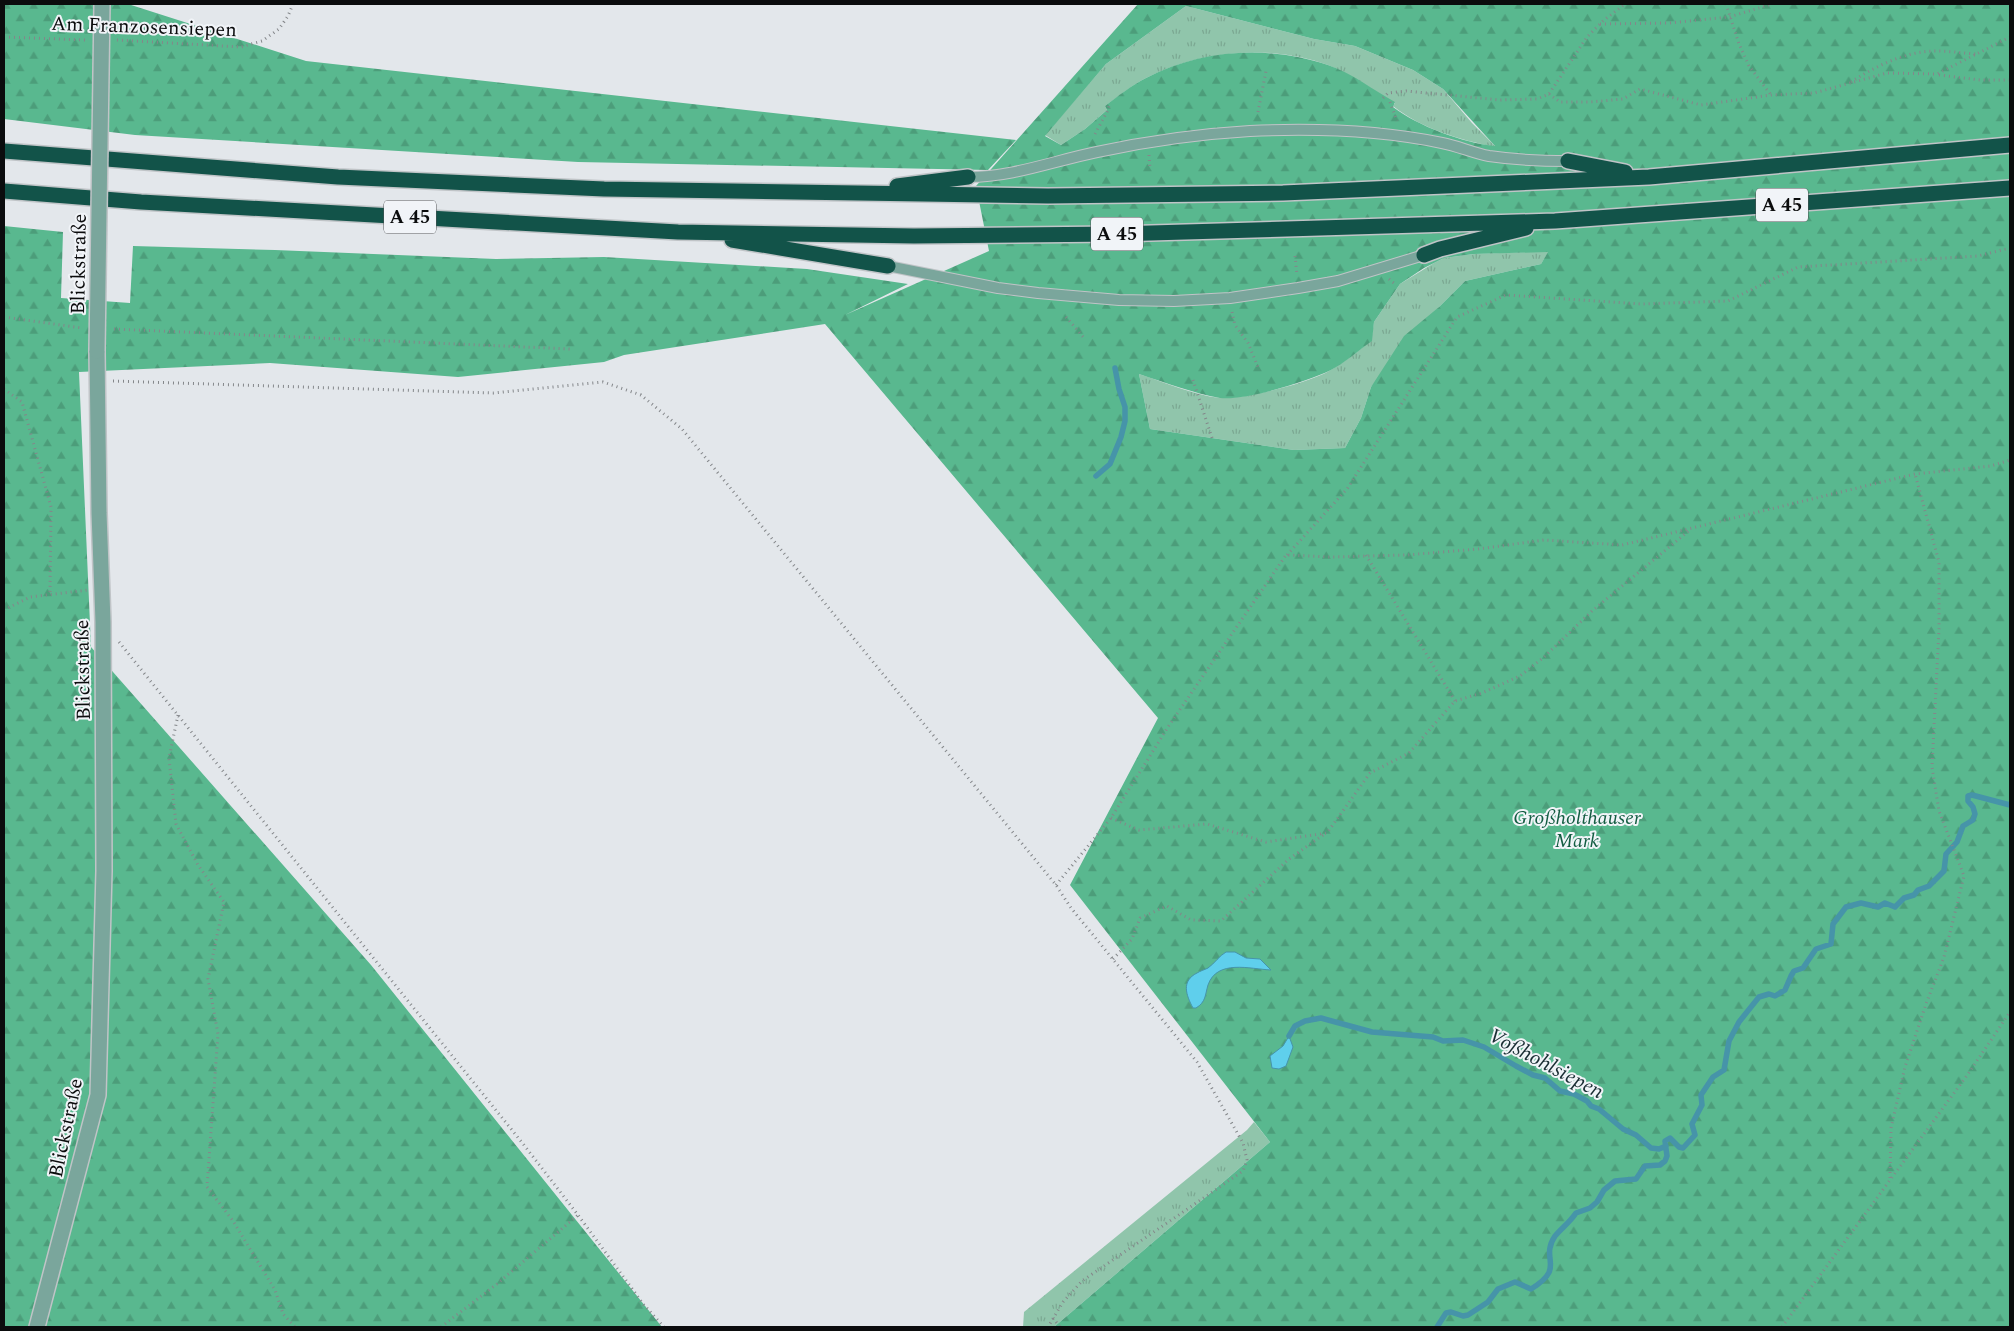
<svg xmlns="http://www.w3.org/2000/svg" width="2014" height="1331" font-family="Spectral,serif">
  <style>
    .grass { fill: url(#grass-tufts) }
    .forest { fill: url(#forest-firs); fill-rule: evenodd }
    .water { fill: #5fcfec; stroke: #4694a9 }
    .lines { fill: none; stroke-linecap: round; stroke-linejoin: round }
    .stream { stroke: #4694a9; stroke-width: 5.5 }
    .service-casing { stroke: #c0c4c7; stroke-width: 12 }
    .minor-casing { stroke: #c0c4c7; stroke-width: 18 }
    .motorway-casing { stroke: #c0c4c7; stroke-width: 18 }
    .path { stroke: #84878a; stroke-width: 3; stroke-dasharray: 1 4; stroke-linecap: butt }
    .service { stroke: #7aa69c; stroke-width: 10 }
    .minor { stroke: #7aa69c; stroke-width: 15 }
    .motorway { stroke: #125349; stroke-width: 15 }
    .minor-bridge-casing { stroke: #c0c4c7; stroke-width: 18; stroke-linecap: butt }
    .minor-bridge { stroke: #7aa69c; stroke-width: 15 }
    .labels { text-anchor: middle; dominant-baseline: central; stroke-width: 4; stroke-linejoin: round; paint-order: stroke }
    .shield { fill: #f1f4f8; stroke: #505254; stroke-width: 1 }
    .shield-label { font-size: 19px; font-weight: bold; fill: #0b0c0d }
    .street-label { font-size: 20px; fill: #0b0c0d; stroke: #f1f4f8 }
    .park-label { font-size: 20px; font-style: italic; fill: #135d42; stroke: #f1f4f8 }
    .water-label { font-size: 21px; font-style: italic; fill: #192d33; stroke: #f1f4f8 }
  </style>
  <defs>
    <pattern id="grass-tufts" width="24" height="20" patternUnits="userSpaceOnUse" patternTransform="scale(1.25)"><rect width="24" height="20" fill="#90c5ab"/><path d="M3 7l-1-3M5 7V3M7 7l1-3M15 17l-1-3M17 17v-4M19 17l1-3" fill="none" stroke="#7ba892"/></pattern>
    <pattern id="forest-firs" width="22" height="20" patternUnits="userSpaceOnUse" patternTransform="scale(1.25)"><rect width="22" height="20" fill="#59b88f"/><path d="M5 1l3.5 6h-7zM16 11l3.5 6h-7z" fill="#4c9d7a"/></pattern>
  </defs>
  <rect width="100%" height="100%" fill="#e3e7eb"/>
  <path class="grass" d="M1186 6 1314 39 1355 46 1413 70 1443 89 1472 123 1496 147C1460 140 1422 129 1393 106L1395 103C1374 91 1349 73 1328 65 1271 44 1200 50 1146 78 1132 85 1119 96 1105 106L1107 110 1085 129 1061 145 1045 135 1106 64Z
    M1549 251 1541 264 1465 281 1439 307 1371 387 1361 418 1345 448 1294 450 1150 429 1139 374C1161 381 1202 398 1224 398 1249 398 1314 382 1334 368 1347 360 1359 350 1371 341L1374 322 1400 284 1434 263 1444 258 1474 254Z
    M1254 1122 1270 1142 1054 1327H1023L1024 1312 1247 1130Z"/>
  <path class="forest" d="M4 4H128L306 61 1016 140 988 170 578 162 135 135 4 119Z
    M1138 4H2010V1327H1054L1270 1142 1070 885 1158 718 825 324 624 355 604 362 458 377 270 363 79 372 91 647 371 965 662 1327H4V226L63 232 61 298 130 303 133 246 275 250 496 259 604 257 807 269 908 284 845 315 989 251 976 186ZM1186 6 1314 39 1355 46 1413 70 1443 89 1495 146C1463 143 1418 126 1393 107L1395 102C1373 90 1352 73 1328 65 1269 45 1202 49 1146 78 1132 85 1118 96 1105 106L1107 110 1085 129 1061 145 1045 136 1106 64ZM1548 252 1541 264 1465 281 1439 307 1404 336 1371 387 1361 418 1345 448 1294 450 1150 429 1139 374C1166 383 1193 393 1220 398 1245 401 1308 381 1331 370 1345 363 1359 350 1372 341L1374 322 1400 284 1424 268 1444 258 1474 254Z"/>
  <path class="water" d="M1226 952H1235L1246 958 1260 959 1271 970C1250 969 1217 959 1208 985 1205 995 1206 1002 1196 1008H1193C1186 995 1181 981 1197 973 1200 971 1204 970 1208 968 1215 963 1219 956 1226 952Z
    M1289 1036 1293 1047 1286 1066 1279 1069 1272 1068 1270 1056 1283 1046Z"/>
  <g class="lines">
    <path class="stream" d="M1096 476 1110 464 1121 437 1125 421V407L1119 389 1115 368
      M1289 1036 1295 1026 1305 1021 1321 1018 1372 1032 1433 1037 1443 1041 1463 1040 1484 1047 1516 1066 1533 1075 1545 1078 1560 1091 1574 1094 1587 1101 1591 1106 1599 1109 1623 1129 1636 1135 1651 1148 1659 1149 1666 1146
      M1437 1327 1446 1313 1451 1312 1463 1316 1468 1315 1488 1302 1498 1289 1515 1282 1531 1289C1567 1267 1539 1260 1555 1236 1562 1228 1570 1222 1576 1213L1590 1208 1597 1202 1604 1190 1615 1181 1636 1179 1645 1166 1660 1165 1665 1161 1667 1156 1665 1141 1670 1138 1679 1147 1683 1148 1695 1135 1692 1124 1702 1105 1701 1095 1713 1077 1724 1070 1729 1041 1739 1022 1759 997 1769 994 1775 996 1785 990 1791 976 1794 971 1803 968 1816 949 1831 944 1833 924 1846 907 1861 903 1878 907 1885 903 1895 907 1904 898 1914 895 1918 890 1929 886 1944 871 1946 854 1957 842 1963 826 1973 820 1975 814 1973 807 1968 801V796L1972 795 2010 805"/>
    <defs>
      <path id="service" d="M968 177C1013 177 1053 161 1097 152 1148 141 1198 134 1250 131 1314 128 1379 130 1442 143 1458 146 1473 153 1489 156 1516 160 1542 161 1568 161
        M888 266 998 288 1038 293 1119 300 1174 301 1230 298 1298 288 1338 281 1424 255"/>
      <path id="minor" d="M37 1327 98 1095 104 871 103 622 99 513 97 351"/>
      <path id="motorway" d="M4 151 338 177 604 189 1048 196 1283 193 1649 177 2010 145
        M1568 161 1625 172
        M897 186 968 177
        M4 191 141 202 678 232 914 236 1116 234 1555 221 2010 188
        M732 240 888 266
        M1424 255 1440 249 1526 228"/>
    </defs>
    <use href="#service" class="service-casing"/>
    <use href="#minor" class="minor-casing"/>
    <use href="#motorway" class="motorway-casing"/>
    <path class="path" d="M1726 4 1739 44 1749 66 1771 95
      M1600 24 1669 23 1729 17 1772 4
      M4 37 86 40
      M117 40 241 47 262 41 279 29 288 16 293 4
      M1939 75 1980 80H2010
      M1851 82C1876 66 1906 51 1936 51 1949 51 1962 53 1976 54
      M1549 94 1560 102H1590L1623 99 1640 89 1701 105 1771 95 1814 93 1887 73 1937 74 2010 37
      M1383 98 1388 93 1406 91 1500 100 1537 99 1549 94 1587 37 1604 20 1625 4
      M1390 102 1397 121
      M1258 112 1266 71
      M1095 134 1108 110 1109 106
      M1149 155 1150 169
      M1295 256 1297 275
      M1389 279 1396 285
      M1232 312 1235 325 1248 343 1258 367
      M4 317 82 328
      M1066 317 1085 339
      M114 329 571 349
      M1193 380 1212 438
      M113 381 493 393 603 382 641 395 682 429 1056 885 1071 908 1197 1062 1243 1143 1247 1160 1243 1171 1082 1281 1063 1302 1048 1327
      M4 389 22 402 51 507 50 593
      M1287 555 1347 489 1457 317 1506 295 1641 304 1728 301 1798 267 1978 256 2010 248
      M1366 555 1455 701
      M4 610 30 597 88 590
      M119 642 524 1145 578 1215 644 1305 664 1327
      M178 715 169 758 176 824 198 865 224 902 208 979 218 1034 207 1187 233 1221 275 1290 283 1314 295 1327
      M1111 818 1139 830 1207 824 1266 842 1327 833 1370 773 1409 753 1455 701 1482 693 1520 676 1544 657 1592 611 1691 529
      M1056 885 1111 818 1168 727 1286 555 1331 557 1407 555 1478 549 1544 540 1622 545 1915 474 1991 466 2010 460
      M1113 959 1132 939 1140 918 1167 906 1191 920 1221 921 1289 859 1326 833
      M1890 1178 1891 1128 1905 1067 1926 1004 1944 957 1964 876 1939 811 1932 767 1939 629V562L1915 474
      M1053 1318 1060 1327
      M441 1327 497 1284 578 1215
      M1782 1327 1968 1074 2010 1012"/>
    <use href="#service" class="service"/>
    <use href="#minor" class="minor"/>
    <use href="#motorway" class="motorway"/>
    <defs>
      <path id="minor-bridge" d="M97 351 102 4"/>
    </defs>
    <use href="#minor-bridge" class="minor-bridge-casing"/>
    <use href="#minor-bridge" class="minor-bridge"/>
  </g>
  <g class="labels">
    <g class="shield">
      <rect x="1756" y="188.5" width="52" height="33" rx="4"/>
      <rect x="384" y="200.5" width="52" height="33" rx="4"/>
      <rect x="1091" y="217.5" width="52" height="33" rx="4"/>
    </g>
    <g class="shield-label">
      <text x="1782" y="205">A 45</text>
      <text x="410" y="217">A 45</text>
      <text x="1117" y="234">A 45</text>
    </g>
    <g class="street-label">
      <text transform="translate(144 27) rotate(2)">Am Franzosensiepen</text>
      <text transform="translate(79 264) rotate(-89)">Blickstraße</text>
      <text transform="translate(83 670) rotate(-91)">Blickstraße</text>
      <text transform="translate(66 1128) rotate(-78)">Blickstraße</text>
    </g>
    <g class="park-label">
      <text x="1577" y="818">Großholthauser<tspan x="1577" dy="23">Mark</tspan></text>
    </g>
    <g class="water-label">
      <text transform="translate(1546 1064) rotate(28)">Voßhohlsiepen</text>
    </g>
  </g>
  <rect width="2014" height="1331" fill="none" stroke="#0b0c0d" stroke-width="10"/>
</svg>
